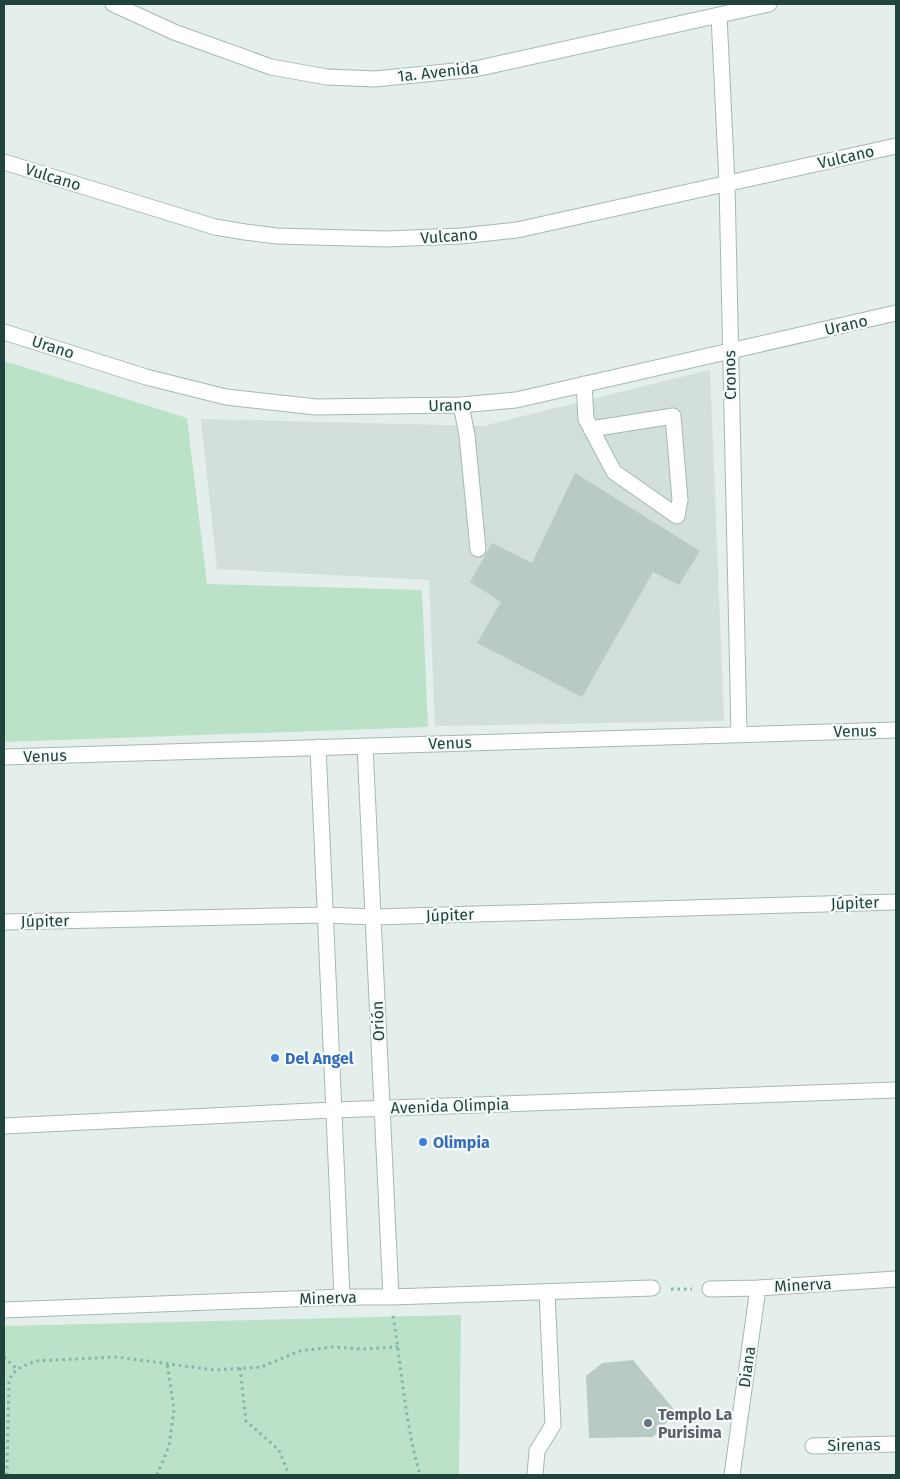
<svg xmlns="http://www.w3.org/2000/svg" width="900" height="1479" font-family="'Fira Sans',sans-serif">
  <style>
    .built { fill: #d2dfda }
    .green { fill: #bbe2c9 }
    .building { fill: #b9cac4 }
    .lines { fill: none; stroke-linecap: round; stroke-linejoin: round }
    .minor-casing { stroke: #a6b8b3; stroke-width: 17 }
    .path { stroke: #81b6a9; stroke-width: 3; stroke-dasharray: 2.5 4; stroke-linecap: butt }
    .minor { stroke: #fff; stroke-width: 15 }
    .shop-dot { fill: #3f7fe0; stroke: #f5fbf9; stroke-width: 2 }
    .worship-dot { fill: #6b7280; stroke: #f5fbf9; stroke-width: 2 }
    .labels { text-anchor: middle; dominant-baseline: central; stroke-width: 4.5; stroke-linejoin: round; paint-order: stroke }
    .street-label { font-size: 16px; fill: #21433d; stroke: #f5fbf9 }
    .shop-label { font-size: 16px; font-weight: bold; fill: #366cbe; stroke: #f5fbf9; text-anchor: start }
    .worship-label { font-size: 16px; font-weight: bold; fill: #5b616d; stroke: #f5fbf9; text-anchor: start }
  </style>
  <rect width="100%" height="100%" fill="#e4efeb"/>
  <path class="built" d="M710 370 724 721 435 726 429 580 217 569 201 419 483 426Z"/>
  <path class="green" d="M4 361 187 418 207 584 422 590 428 727 4 742Z
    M461 1315 459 1475H4V1326Z"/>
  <path class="building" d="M575 473 700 551 679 585 653 572 582 697 477 643 501 602 470 582 492 543 532 563Z
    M633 1360 676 1412 653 1437 589 1438 586 1376 602 1363Z"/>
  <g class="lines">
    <defs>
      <path id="minor" d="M113 4 174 32 271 67 327 77 375 79 475 69 769 4
        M719 15 727 184 739 734
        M4 162 215 227 245 232 277 236 386 239 461 236 517 230 896 146
        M4 332 146 377 226 397 316 407 461 405 516 400 896 313
        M584 384 586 419 614 472 677 516 680 500 673 416 591 429
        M461 405 467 435 478 549
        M365 746 391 1297
        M318 747 342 1297
        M4 757 896 730
        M4 922 324 915 374 917 896 902
        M4 1126 333 1110 896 1090
        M710 1289 758 1288 896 1279
        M4 1310 342 1297H391L652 1288
        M813 1446 896 1444
        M535 1475 537 1451 553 1425 547 1292
        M732 1475 758 1288"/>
    </defs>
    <use href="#minor" class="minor-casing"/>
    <path class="path" d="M671 1289H692
      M393 1316C402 1370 405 1423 420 1475
      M4 1357 17 1369
      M240 1368 246 1421 279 1450 289 1475
      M7 1475 9 1379 17 1369 35 1361 117 1357 214 1370 261 1367 300 1351 332 1347 362 1349 398 1347
      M157 1475 169 1446 174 1410 167 1363"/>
    <use href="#minor" class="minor"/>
  </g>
  <g class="shop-dot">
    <circle cx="275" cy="1058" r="5"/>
    <circle cx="423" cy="1142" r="5"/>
  </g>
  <circle class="worship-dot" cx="648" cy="1423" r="5"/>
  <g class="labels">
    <g class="street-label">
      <text transform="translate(438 72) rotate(-6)">1a. Avenida</text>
      <text transform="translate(846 157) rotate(-13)">Vulcano</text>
      <text transform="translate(53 177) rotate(17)">Vulcano</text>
      <text transform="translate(449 236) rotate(-4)">Vulcano</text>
      <text transform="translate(846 325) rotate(-13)">Urano</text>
      <text transform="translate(53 347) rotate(18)">Urano</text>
      <text transform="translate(730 375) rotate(-91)">Cronos</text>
      <text transform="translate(450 405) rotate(-2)">Urano</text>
      <text transform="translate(855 731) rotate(-1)">Venus</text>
      <text transform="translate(450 743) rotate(-2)">Venus</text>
      <text transform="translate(45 756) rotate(-2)">Venus</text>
      <text transform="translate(855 903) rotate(-2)">Júpiter</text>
      <text transform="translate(450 915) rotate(-2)">Júpiter</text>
      <text transform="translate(45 921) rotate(-1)">Júpiter</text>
      <text transform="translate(378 1021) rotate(-92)">Orión</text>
      <text transform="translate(450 1106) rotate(-2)">Avenida Olimpia</text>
      <text transform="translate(803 1285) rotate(-3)">Minerva</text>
      <text transform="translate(328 1298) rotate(-2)">Minerva</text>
      <text transform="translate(747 1367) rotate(-82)">Diana</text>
      <text transform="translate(854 1445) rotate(-1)">Sirenas</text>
    </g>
    <g class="shop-label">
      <text x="285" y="1058">Del Angel</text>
      <text x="433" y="1142">Olimpia</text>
    </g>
    <g class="worship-label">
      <text x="658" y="1414">Templo La<tspan x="658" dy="18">Purisima</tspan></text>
    </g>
  </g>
  <rect width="900" height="1479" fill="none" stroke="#21433d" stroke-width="10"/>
</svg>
